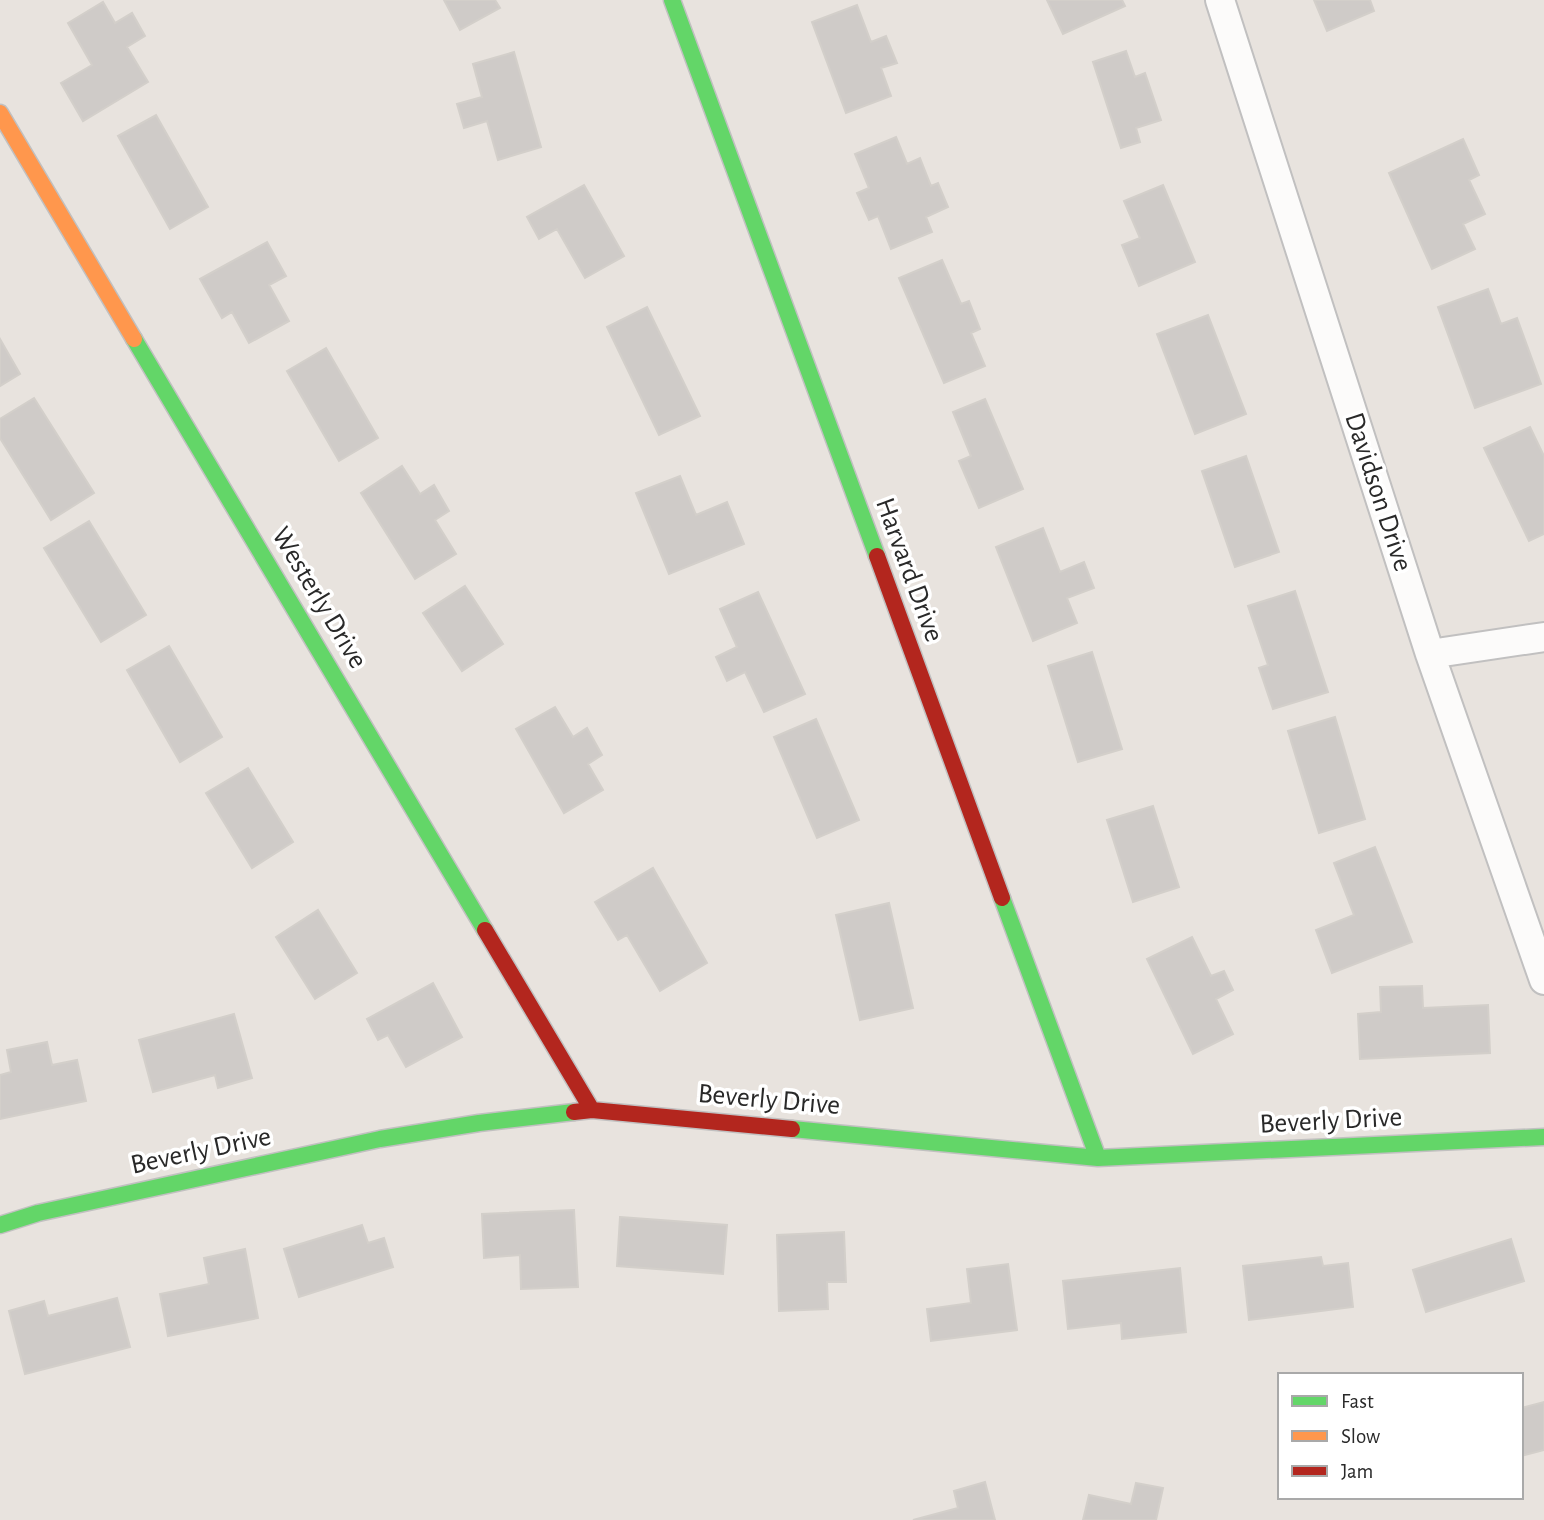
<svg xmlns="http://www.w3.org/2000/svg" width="1544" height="1520" font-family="'Alegreya Sans',sans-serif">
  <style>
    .building { fill: #cfcbc8; stroke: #d3cfca; stroke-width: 2 }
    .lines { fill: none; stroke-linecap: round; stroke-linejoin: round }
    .street-casing { stroke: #c1c0c0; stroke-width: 32 }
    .fast-casing { stroke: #c1c0c0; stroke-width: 19 }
    .slow-casing { stroke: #c1c0c0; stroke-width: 19 }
    .jam-casing { stroke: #c1c0c0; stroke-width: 19 }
    .street { stroke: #fcfbfa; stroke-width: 28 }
    .fast { stroke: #63d668; stroke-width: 16 }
    .slow { stroke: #ff974d; stroke-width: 16 }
    .jam { stroke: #b3261e; stroke-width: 16 }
    .labels { text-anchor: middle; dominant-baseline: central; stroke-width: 7; stroke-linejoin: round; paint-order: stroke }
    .street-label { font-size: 28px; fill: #292929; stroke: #fff }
  </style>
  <rect width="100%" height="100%" fill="#e8e3de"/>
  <path class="building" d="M444 0H495L500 8 460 30Z
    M1047 0H1122L1125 6 1063 34Z
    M1314 0H1370L1374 11 1327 31Z
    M103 2 115 23 132 13 145 36 127 47 148 82 83 121 61 83 92 65 68 23Z
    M857 5 871 42 886 36 897 63 881 68 891 96 846 113 812 22Z
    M1126 51 1135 77 1145 73 1161 120 1136 128 1140 142 1121 148 1093 62Z
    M514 52 541 147 498 160 487 121 464 128 457 104 482 97 473 64Z
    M156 115 208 207 170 229 118 136Z
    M896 137 907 164 920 158 931 186 938 183 948 207 926 217 932 232 891 249 878 216 869 220 857 193 869 188 855 154Z
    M1463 139 1479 175 1469 180 1485 214 1463 224 1475 249 1432 269 1389 173Z
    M584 185 624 256 585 278 557 229 539 239 527 217Z
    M1163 185 1195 262 1139 286 1122 245 1140 238 1124 201Z
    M267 242 286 276 269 285 289 321 249 343 232 312 222 318 200 279Z
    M942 260 961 304 969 301 980 329 971 333 985 366 944 383 899 278Z
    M1488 289 1501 324 1517 318 1541 384 1475 408 1438 307Z
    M647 307 700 416 659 435 607 327Z
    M1208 315 1246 414 1195 434 1157 334Z
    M0 339 20 374 0 386Z
    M326 348 378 438 339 461 287 371Z
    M34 398 94 493 51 520 0 438V419Z
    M985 399 1023 489 979 508 959 461 971 456 953 412Z
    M1530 427 1544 456V534L1529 541 1484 448Z
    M1246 456 1279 552 1235 567 1202 471Z
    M402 466 420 494 434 485 449 511 435 520 456 554 415 579 361 493Z
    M680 476 696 515 727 502 744 544 669 574 636 493Z
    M89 521 146 615 101 642 44 548Z
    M1043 528 1060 572 1084 562 1094 588 1067 598 1077 623 1033 641 996 547Z
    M465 586 503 644 462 671 423 613Z
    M1295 591 1328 692 1273 709 1259 668 1268 665 1248 606Z
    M758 592 805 694 764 712 745 672 727 681 716 657 737 647 720 609Z
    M169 646 222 737 180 762 127 670Z
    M1092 652 1122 749 1078 762 1048 666Z
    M555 707 573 737 587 728 602 755 588 764 603 790 564 813 516 729Z
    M1335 717 1365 819 1319 833 1288 731Z
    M816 719 859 820 817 838 774 737Z
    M248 768 293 842 252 868 206 793Z
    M1153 806 1179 887 1133 902 1107 820Z
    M1375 847 1412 942 1332 973 1316 930 1354 915 1334 863Z
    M653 868 707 963 660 991 627 935 618 940 595 902Z
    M889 903 913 1008 860 1020 836 915Z
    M318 910 357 973 315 999 276 937Z
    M1192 937 1211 976 1224 971 1233 990 1216 999 1233 1034 1193 1054 1147 959Z
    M433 983 462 1037 406 1067 388 1035 378 1040 367 1019Z
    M1422 986 1423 1008 1488 1005 1490 1053 1360 1059 1358 1014 1381 1012 1380 987Z
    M234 1014 252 1078 218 1088 215 1075 153 1092 139 1040Z
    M47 1042 52 1065 77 1060 86 1101 0 1119V1075L11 1072 7 1050Z
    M574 1210 578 1287 521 1289 520 1255 484 1258 482 1214Z
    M620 1217 727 1225 723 1274 617 1266Z
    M362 1225 368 1243 384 1238 393 1267 299 1297 284 1249Z
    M844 1232 846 1282H827L828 1309 779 1311 777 1235Z
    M1511 1239 1524 1281 1426 1312 1413 1270Z
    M245 1249 258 1318 168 1336 160 1294 209 1284 204 1258Z
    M1321 1257 1323 1266 1348 1263 1353 1307 1249 1320 1243 1266Z
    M1008 1264 1017 1330 931 1341 927 1309 971 1303 967 1269Z
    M1180 1268 1186 1332 1122 1339 1121 1323 1068 1329 1063 1281Z
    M117 1298 130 1347 25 1374 9 1311 44 1301 48 1316Z
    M1544 1402V1450L1521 1456V1408Z
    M985 1482 995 1520H913L958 1508 954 1491Z
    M1136 1483 1163 1488 1156 1520H1083L1089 1495 1131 1504Z"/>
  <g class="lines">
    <defs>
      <path id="street" d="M1220 0 1430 654 1544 980
        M1430 654 1544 637"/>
      <path id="fast" d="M672 0 877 556
        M134 339 485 930
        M1002 898 1098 1158
        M792 1129 1098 1158 1544 1137
        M0 1225 38 1213 380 1139 479 1123 574 1112"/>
      <path id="slow" d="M0 113 134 339"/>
      <path id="jam" d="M877 556 1002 898
        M485 930 592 1110
        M574 1112 592 1110 792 1129"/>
    </defs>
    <use href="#street" class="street-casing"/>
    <use href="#fast" class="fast-casing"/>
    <use href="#slow" class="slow-casing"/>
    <use href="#jam" class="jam-casing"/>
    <use href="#street" class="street"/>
    <use href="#fast" class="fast"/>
    <use href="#slow" class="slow"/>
    <use href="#jam" class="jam"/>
  </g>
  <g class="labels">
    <g class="street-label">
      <text transform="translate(1378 492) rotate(72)">Davidson Drive</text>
      <text transform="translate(909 570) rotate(70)">Harvard Drive</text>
      <text transform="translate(319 598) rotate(59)">Westerly Drive</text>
      <text transform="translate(769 1100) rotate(5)">Beverly Drive</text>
      <text transform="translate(1331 1121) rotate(-3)">Beverly Drive</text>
      <text transform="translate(201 1151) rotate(-12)">Beverly Drive</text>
    </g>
  </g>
  <rect x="1278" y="1373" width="245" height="126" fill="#ffffff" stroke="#a9a9a9" stroke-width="2"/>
  <rect x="1292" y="1396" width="35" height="10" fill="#63d668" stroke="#a9a9a9" stroke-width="2"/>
  <text x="1341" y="1408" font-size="21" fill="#292929">Fast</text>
  <rect x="1292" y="1431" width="35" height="10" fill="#ff974d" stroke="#a9a9a9" stroke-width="2"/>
  <text x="1341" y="1443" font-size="21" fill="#292929">Slow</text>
  <rect x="1292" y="1466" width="35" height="10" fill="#b3261e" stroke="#a9a9a9" stroke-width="2"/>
  <text x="1341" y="1478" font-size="21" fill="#292929">Jam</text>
</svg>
